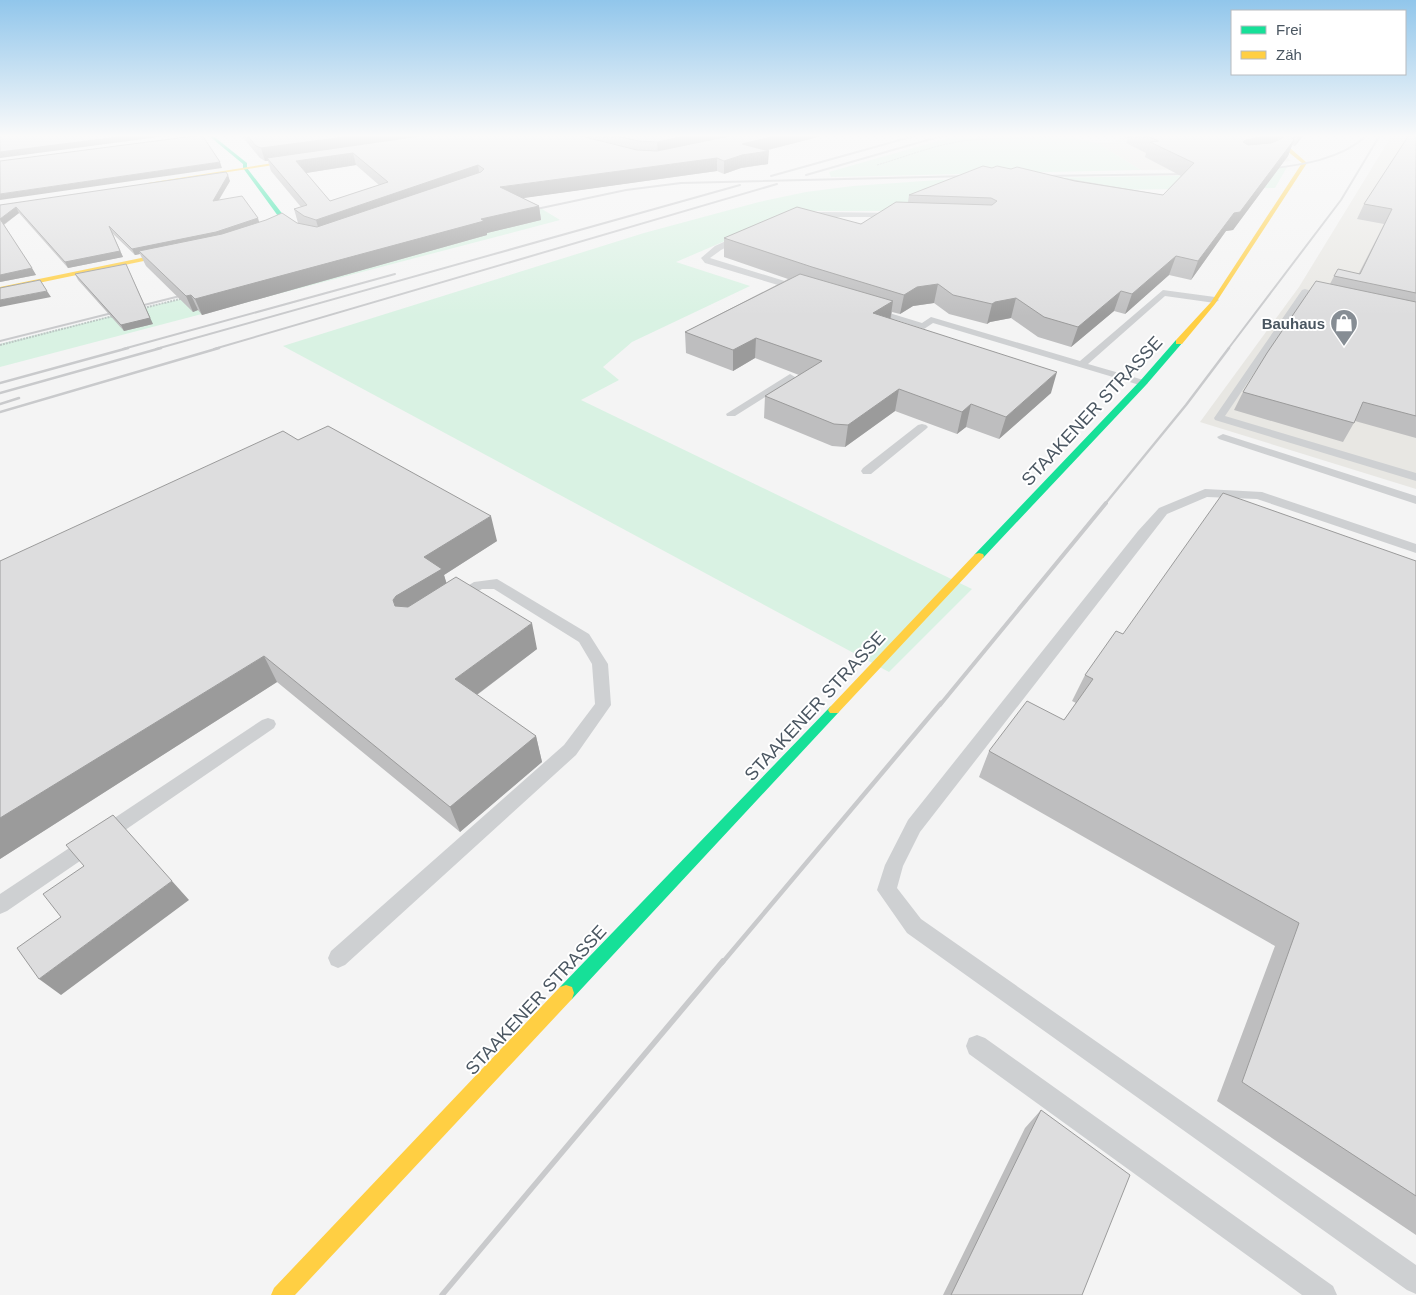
<svg xmlns="http://www.w3.org/2000/svg" width="1416" height="1295" font-family="Helvetica,sans-serif">
  <style>
    .commercial { fill: #e8e7e3 }
    .green { fill: #d9f2e3 }
    .lines { fill: none; stroke-linecap: round; stroke-linejoin: round }
    .path-far1 { stroke: #bcc7c4; stroke-width: 1; stroke-dasharray: 2 1; stroke-linecap: butt }
    .path { stroke: #bcc7c4; stroke-width: 2; stroke-dasharray: 2 1; stroke-linecap: butt }
    .lane { fill: #ced0d2; fill-rule: evenodd }
    .fast { fill: #16e098; fill-rule: evenodd }
    .slow { fill: #ffcf43; fill-rule: evenodd }
    .rail-far4 { stroke: #c9cacc; stroke-width: 2 }
    .rail-far3 { stroke: #c9cacc; stroke-width: 2.5 }
    .rail-far2 { stroke: #c9cacc; stroke-width: 4 }
    .rail-far1 { stroke: #c9cacc; stroke-width: 4.5 }
    .rail { stroke: #c9cacc; stroke-width: 5.5 }
    .wall { fill: #bebebf; fill-rule: evenodd }
    .shaded-wall { fill: #9b9b9b }
    .building { fill: #ddddde; stroke: #9b9b9b; fill-rule: evenodd }
    .labels { text-anchor: middle; dominant-baseline: central; stroke-width: 4; stroke-linejoin: round; paint-order: stroke }
    .far-poi-label { font-size: 15px; font-weight: bold; fill: #4a5661; stroke: #fff; text-anchor: end }
    .street-label { font-size: 18px; fill: #4a5661; stroke: #fff }
  </style>
  <rect width="100%" height="100%" fill="#f4f4f4"/>
  <path class="commercial" d="M1123 135H1237L1280 151 1291 161 1207 169 1141 170 1097 143 1118 141Z
    M1392 135H1416V489L1200 422 1299 287Z"/>
  <path class="green" d="M959 135H1072L1078 139 1097 143 1141 170 831 177 829 172Z
    M1287 167 1275 188 1100 190 907 211H812L781 217 676 262 750 286 632 342 603 367 619 380 581 400 972 589 889 672 283 346 644 233 759 202 806 192 853 186 938 180 1218 175Z
    M542 209 560 220 0 367V344Z"/>
  <g class="lines">
    <path class="path-far1" d="M976 138 989 135
      M877 165C908 156 939 143 971 140 1005 137 1038 139 1072 135"/>
    <path class="path" d="M144 308 184 298
      M0 345 113 316"/>
    <path class="lane" d="M822 212 896 213 900 215 896 217H801L797 215 801 213Z
      M739 235 746 237 721 250 710 258 804 287V291H798L705 263 701 258 715 246Z
      M1305 289 1331 297 1327 300 1307 295 1225 416 1416 473V481L1215 420 1214 418 1302 290Z
      M1163 290 1215 297 1219 300 1215 303 1165 296 1088 364 1147 381 1148 383 1143 386 933 323 924 329 869 311 873 308 922 323 931 317 1080 361Z
      M790 374 795 377 794 379 735 416H727L726 414Z
      M922 424 926 425 928 427 926 429 871 474H863L861 471 863 468 918 425Z
      M1223 434 1416 496V504L1219 439 1217 437Z
      M1205 489 1262 492 1416 544V553L1257 499 1207 497 1167 514 920 832 903 866 897 888 921 919 1416 1265V1294L1407 1290 907 933 877 890 885 865 908 820 1138 531 1159 508Z
      M497 579 589 634 608 664 611 705 576 755 345 965 338 968 331 965 328 958 331 951 564 745 595 704 592 664 579 642 494 589H482L458 603 453 601 451 598 453 595 474 582Z
      M268 718 274 720 276 724 274 728 7 911 0 914V894L262 720Z
      M977 1035 985 1038 1333 1286 1337 1295H1302L969 1054 966 1046 969 1038Z"/>
    <path class="fast" d="M208 135H212L247 163V168L284 216 278 225 251 235V233L274 223 278 216 243 168V164Z
      M1176 340 1183 342 1146 385 983 558H975L974 556 975 554 1140 381Z
      M834 705 838 707 840 710 838 713 572 999 566 1001 560 999 558 993 560 987 830 707Z"/>
    <path class="slow" d="M1251 135H1256L1290 148 1307 163 1215 304 1182 344H1176V340L1211 302 1302 163 1286 150Z
      M305 158 307 160 150 184 148 183Z
      M180 250 182 251V253L0 291V287Z
      M979 553 983 554 984 556 983 558 838 713H830L828 710 830 707 975 554Z
      M566 985 572 987 574 993 572 999 295 1295H271L274 1288 560 987Z"/>
    <path class="rail-far4" d="M1266 169C1303 165 1339 160 1368 135
      M806 175 945 135
      M771 176 918 135
      M1039 176 1191 174
      M527 211 626 190 681 183 969 176
      M0 341 192 293
      M123 349 395 274
      M156 349 740 185
      M214 349 777 184
      M1228 349 1341 200 1380 135"/>
    <path class="rail-far3" d="M0 383 128 348
      M0 393 161 348
      M0 404 19 398
      M0 412 219 348
      M1105 504 1186 405 1229 348"/>
    <path class="rail-far2" d="M940 705 1106 503"/>
    <path class="rail-far1" d="M722 963 941 703"/>
    <path class="rail" d="M442 1295 723 961"/>
  </g>
  <path class="wall" d="M241 135H826L765 150 768 164 741 168 724 174 717 171 522 198 539 206 541 220 487 233V235L202 315 198 310 193 312 146 266 140 254 135 255 112 233 123 257 68 268 19 213 4 225 36 275 0 282V205L230 181 219 200 260 222 298 223 294 209 301 207 271 171 268 161H265L260 158ZM356 165 379 185 330 201 306 173Z
    M1125 135H1304L1295 146 1292 145 1288 156 1233 230 1226 231 1191 280 1169 275 1125 314 1114 311 1071 347 1038 337 1011 318 990 322 987 324 949 314 934 303 913 306 900 314 892 312 891 318 1051 393 999 439 966 427 957 434 895 411 845 447 832 446 764 418 765 396 799 375 755 358 733 371 686 353 685 332 788 279 724 257V238L861 224 908 202 909 195 992 168 1011 169 1163 195 1181 176 1145 157 1146 153 1126 143 1128 139 1124 137Z
    M1416 135V438L1355 421 1343 442 1234 410 1243 392 1330 284 1334 276 1359 273 1384 224 1357 219 1364 204Z
    M75 274 153 324 124 331 78 280Z
    M298 440 497 541 444 575 446 583 537 649 477 695 536 736 542 762 460 832 277 682 0 859V561Z
    M1416 561V1235L1217 1101 1275 946 979 777 989 751 1064 720 1076 703 1072 701 1085 675 1123 634Z
    M1041 1110 1082 1295H943L1025 1128Z"/>
  <path class="shaded-wall" d="M133 135H174L0 158V152Z
    M359 135H444L267 158 268 161H265L261 148Z
    M690 135H744L658 154 657 142Z
    M779 135H826L752 154 769 151 768 164 741 168 724 174V161L742 144Z
    M1272 135H1279L1274 148 1239 155 1245 140Z
    M1301 135H1304L1295 146 1299 138Z
    M1294 140 1288 156 1233 230 1226 231 1191 280 1198 261 1234 213Z
    M353 153 356 165 300 174 296 161Z
    M717 158V171L502 201 500 187Z
    M220 162 222 168 0 200V194Z
    M478 165 480 178 320 234 316 220Z
    M228 175 230 181 215 206 213 201Z
    M539 206 541 220 487 233V235L202 315 195 299 481 219Z
    M16 207 19 213 3 225 0 219Z
    M258 218 260 225 219 238 139 251 140 254 135 255 132 249Z
    M109 226 123 257 68 268 65 262Z
    M1176 256 1169 275 1125 314 1132 294Z
    M126 264 153 324 124 331 121 325Z
    M32 268 36 275 0 282V275Z
    M938 284 934 303 913 306 900 314 904 295 917 287Z
    M47 291 51 297 0 307V300Z
    M1121 291 1114 311 1071 347 1078 327Z
    M191 295 198 310 193 312 186 296Z
    M1016 298 1011 318 990 322 987 324 992 304 995 302Z
    M893 301 890 321 873 313Z
    M756 338 755 358 733 371V350Z
    M1057 372 1051 393 999 439 1006 417Z
    M899 389 895 411 845 447 848 425Z
    M971 404 966 427 957 434 962 412Z
    M491 516 497 541 444 575 450 594 402 626 393 600 424 557Z
    M532 623 537 649 463 705 455 679Z
    M264 656 277 682 0 859V818Z
    M536 736 542 762 460 832 450 807Z
    M172 881 189 900 61 995 39 979Z"/>
  <path class="building" d="M0 135H133L0 152Z
    M202 135 220 162 0 194V161Z
    M247 135H359L261 148 256 146Z
    M427 135H577L637 150 657 151 734 135H779L742 144 769 151 742 155 724 161 717 158 500 187 539 206 481 219 484 221 195 299 191 295 186 296 139 251 222 234 266 220 282 213 297 223 317 227 481 172 484 169 478 165 316 220 304 216 294 209 307 205 267 158ZM353 153 388 182 330 201 296 161Z
    M614 135H690L657 142 638 141Z
    M1145 135H1272L1245 140 1243 142 1248 145 1271 143 1283 138 1281 135H1284L1291 137 1294 140 1240 212 1234 213 1198 261 1176 256 1132 294 1121 291 1078 327 1044 317 1016 298 995 302 992 304 953 295 938 284 917 287 904 295 812 267 724 238 797 207 861 224 896 202 992 205 997 201 991 198 909 195 983 166 992 168 997 166 1011 169 1017 167 1075 181 1163 195 1194 163 1150 142 1159 141Z
    M1293 135H1301L1299 138Z
    M1409 135H1416V293L1334 276 1338 269 1360 274 1392 209 1364 204Z
    M226 172 228 175 213 201 242 196 258 218 216 232 132 249 109 226 120 251 65 262 16 207 0 219V205Z
    M0 219 32 268 0 275Z
    M126 264 150 318 121 325 75 274Z
    M800 274 893 301 873 313 1057 372 1006 417 971 404 962 412 899 389 848 425 834 424 765 396 822 361 756 338 733 350 685 332Z
    M40 280 47 291 0 300V288Z
    M1316 281 1416 302V416L1363 402 1354 423 1243 392 1267 353Z
    M328 426 491 516 424 557 442 569 396 596 393 600 395 606 408 607 456 577 532 623 455 679 536 736 450 807 264 656 0 818V561L283 431 298 440Z
    M1223 493 1416 561V1196L1242 1082 1299 923 989 751 1027 701 1064 720 1093 679 1085 675 1116 631 1123 634Z
    M113 815 172 881 39 979 17 948 61 917 43 894 84 866 66 845Z
    M1041 1110 1130 1175 1082 1295H951Z"/>
  <linearGradient id="sky" x2="0" y2="1"><stop stop-color="#91c6eb"/><stop offset="0.43" stop-color="#fafafa"/><stop offset="1" stop-color="#fafafa" stop-opacity="0"/></linearGradient>
  <rect width="1416" height="316" fill="url(#sky)"/>
  <defs>
    <symbol id="shop-pin" viewBox="-11 -11 22 30"><path d="M0 17L-7.5 6A9.5 9.5 0 1 1 7.5 6Z" fill="#868d94" stroke="#fff"/><path d="M-5-2.5h2.3a2.7 3.5 0 0 1 5.4 0H5L5.5 6h-11ZM-1.5-2.5h3a1.5 2.3 0 0 0-3 0Z" fill="#fff"/></symbol>
  </defs>
  <g fill-rule="evenodd">
    <use href="#shop-pin" x="1328" y="307" width="32" height="43"/>
  </g>
  <g class="labels">
    <g class="far-poi-label">
      <text x="1325" y="323">Bauhaus</text>
    </g>
    <g class="street-label">
      <text transform="translate(1092 411) rotate(-47)">STAAKENER STRASSE</text>
      <text transform="translate(815 706) rotate(-47)">STAAKENER STRASSE</text>
      <text transform="translate(536 1000) rotate(-47)">STAAKENER STRASSE</text>
    </g>
  </g>
  <rect x="1231" y="10" width="175" height="65" fill="#ffffff" stroke="#b7bbc0"/>
  <rect x="1241" y="26" width="25" height="8" fill="#16e098" stroke="#b7bbc0"/>
  <text x="1276" y="35" font-size="15" fill="#4a5661">Frei</text>
  <rect x="1241" y="51" width="25" height="8" fill="#ffcf43" stroke="#b7bbc0"/>
  <text x="1276" y="60" font-size="15" fill="#4a5661">Zäh</text>
</svg>
